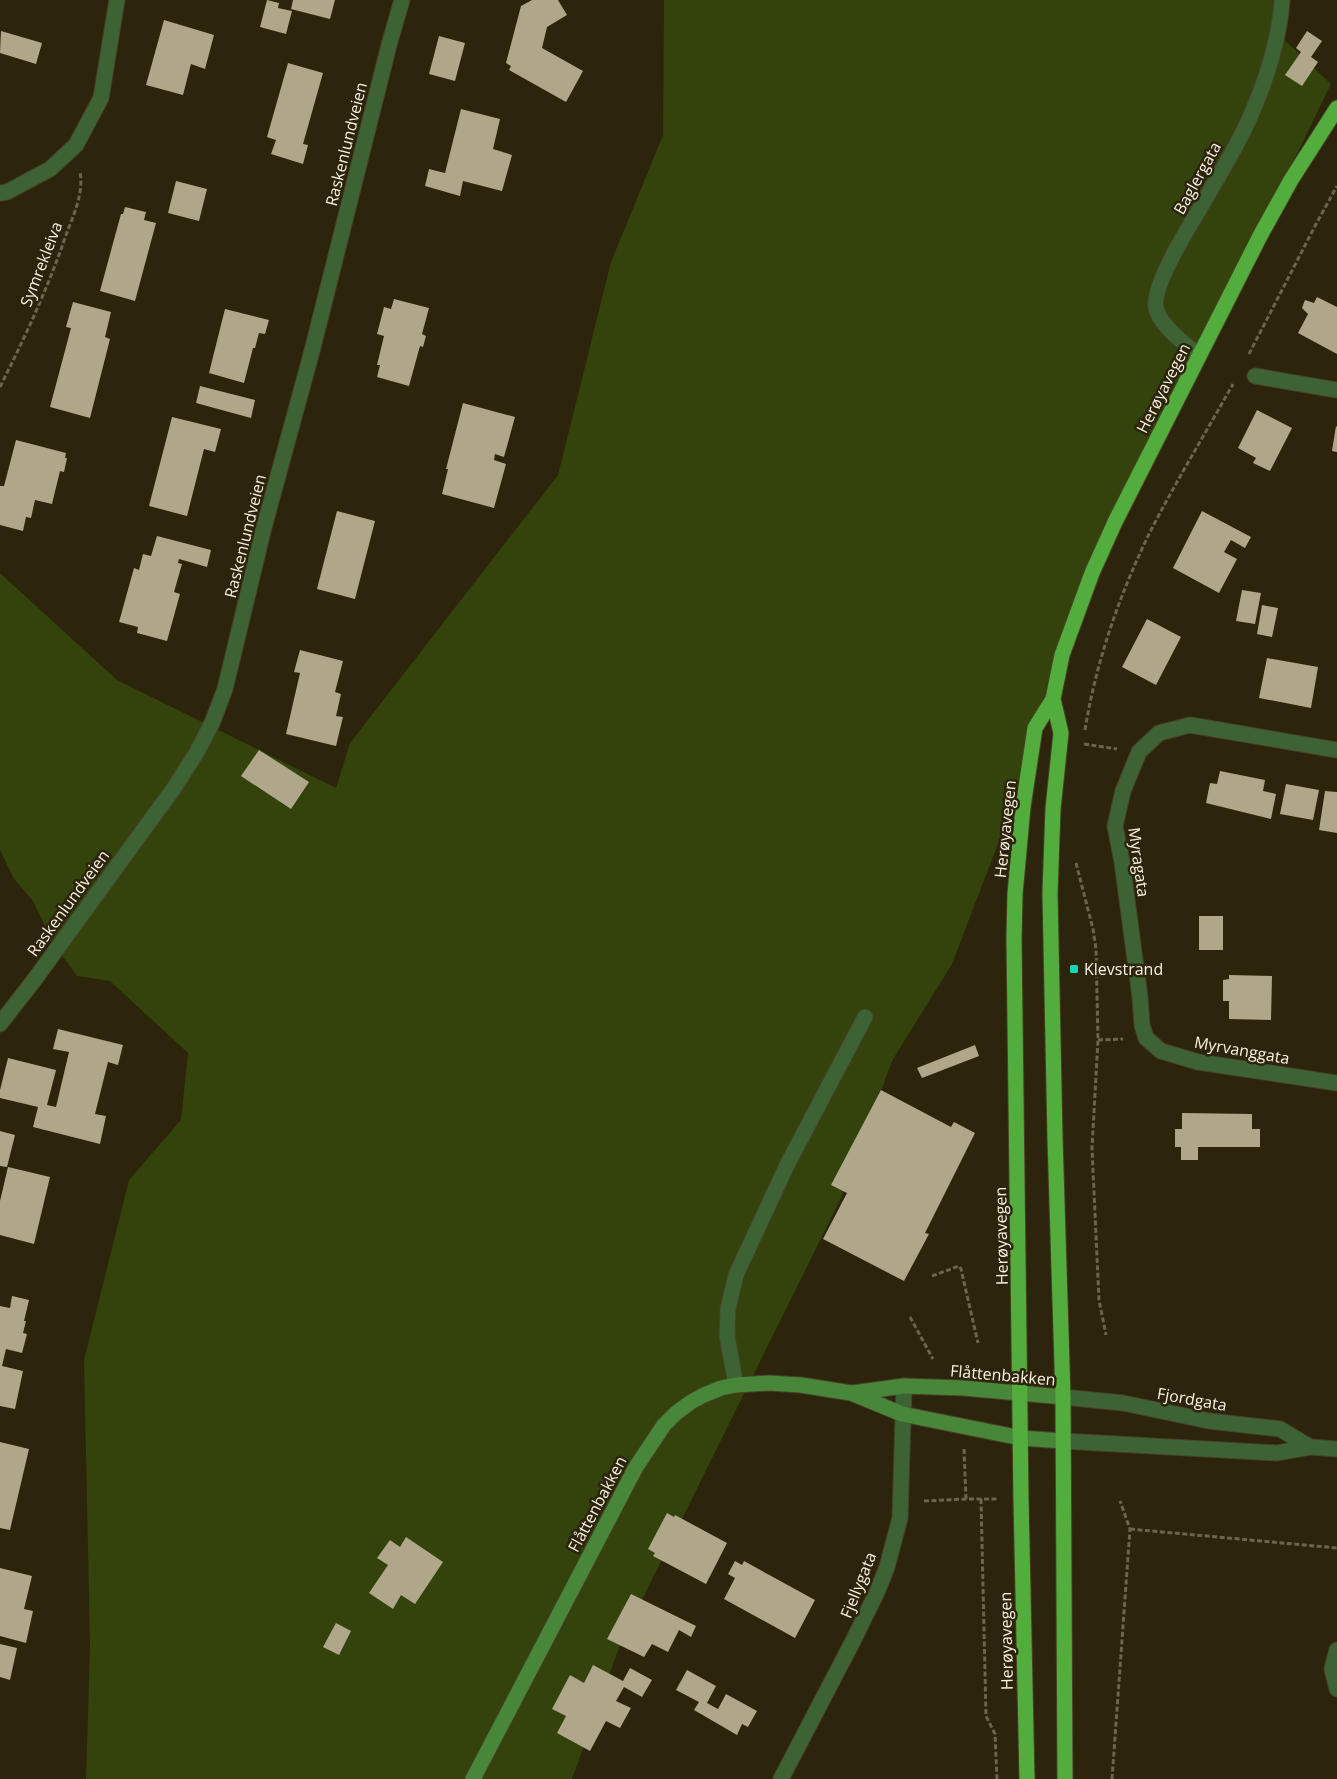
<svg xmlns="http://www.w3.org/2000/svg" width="1337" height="1779" font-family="'Open Sans',sans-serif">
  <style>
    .green { fill: #33430b }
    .building { fill: #b0a78a }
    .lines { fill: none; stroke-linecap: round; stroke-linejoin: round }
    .service-casing { stroke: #484129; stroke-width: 17 }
    .minor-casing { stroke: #484129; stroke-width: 17 }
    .tertiary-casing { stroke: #484129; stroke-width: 17 }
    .secondary-casing { stroke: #484129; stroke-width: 17 }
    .trunk-casing { stroke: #484129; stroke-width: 17 }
    .path { stroke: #6b644e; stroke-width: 3; stroke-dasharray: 5 2.5; stroke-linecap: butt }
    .service { stroke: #3d6335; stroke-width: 15 }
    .minor { stroke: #3d6335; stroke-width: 15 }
    .tertiary { stroke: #3d6335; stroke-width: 15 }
    .secondary { stroke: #48863a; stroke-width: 15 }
    .trunk { stroke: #53ad3d; stroke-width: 15 }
    .poi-dot { fill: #1ad5b2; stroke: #2c240b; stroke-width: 2 }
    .labels { text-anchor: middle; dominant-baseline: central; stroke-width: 5; stroke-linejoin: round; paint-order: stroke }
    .street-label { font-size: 16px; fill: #f7f2e3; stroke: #2c240b }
    .poi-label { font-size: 16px; fill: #f7f2e3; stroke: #2c240b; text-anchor: start }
  </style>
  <rect width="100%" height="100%" fill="#2c240b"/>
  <path class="green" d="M664 0H1274L1273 29 1331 84 1100 559 1027 768 952 964 892 1061 842 1196 621 1642 572 1779H86L90 1646 84 1360 129 1180 181 1120 188 1053 110 981 77 976 55 946 33 901 14 879 0 850V573L117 680 336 788 350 743 558 475 611 262 663 135Z"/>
  <path class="building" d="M267 0 279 3 278 8 292 11 286 34 260 27Z
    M293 0H335L330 19 291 9Z
    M532 0H558L567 15 547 27 542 48 583 71 566 102 509 70 511 66 506 63 521 6Z
    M164 20 214 35 205 69 191 64 183 95 146 85Z
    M1 31 42 43 36 64 0 53Z
    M1307 31 1322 41 1311 57 1318 62 1302 86 1285 75 1301 52 1296 48Z
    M439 36 465 43 455 81 429 74Z
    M288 63 323 73 303 144 308 145 303 164 271 154 276 140 267 137Z
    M461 109 500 119 493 149 512 155 502 191 463 181 460 196 425 186 429 169 445 173Z
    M176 181 207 189 199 221 168 213Z
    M125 207 146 212 144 220 156 223 135 301 100 291 121 214H123Z
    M1317 297 1337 307V354L1298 333 1308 314 1302 308 1305 300 1314 303Z
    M394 299 429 308 422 334 426 336 423 347 420 346 409 386 377 377 380 365H377L384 336 377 334 384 307 391 309Z
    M73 302 111 312 105 337 110 339 90 418 50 407 71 328 66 327Z
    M225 309 269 320 265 334 259 333 255 348H253L244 383 209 373Z
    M200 386 255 400 251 418 196 403Z
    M463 403 515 417 504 457 495 454 494 460 506 464 494 508 442 494 448 469H446Z
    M1257 410 1292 428 1270 471 1253 463 1256 458 1238 448Z
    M172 417 221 429 215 452 204 449 187 516 149 506Z
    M1336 426 1337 427V452L1332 451Z
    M16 440 66 453 65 458H67L64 472 60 471 52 504 35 500 31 518 26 517 23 531 0 525V486H4Z
    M337 511 375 521 355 599 317 589Z
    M1202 511 1251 537 1245 548 1231 540 1224 552 1237 559 1219 593 1173 568Z
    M157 536 211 550 207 567 179 559 178 563 182 564 174 592 180 594 167 641 137 633 138 627 119 622 134 568 139 570 143 554 151 556Z
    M1242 590 1261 593 1255 624 1236 621Z
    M1262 605 1278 608 1272 637 1257 634Z
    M1147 619 1181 637 1156 685 1122 667Z
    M300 650 343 661 335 692 341 694 336 716 343 717 336 746 286 734 300 673 294 672Z
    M1267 658 1318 667 1311 708 1259 698Z
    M259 750 309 782 291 809 241 776Z
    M1220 771 1265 780 1263 791 1276 794 1271 819 1206 803 1210 783 1217 784Z
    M1286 784 1319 790 1313 820 1280 814Z
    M1325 791 1337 792V833L1319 830Z
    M1199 916H1223V950H1199Z
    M1229 975 1272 976 1271 1020 1229 1019V1001H1223V980L1229 979Z
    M58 1029 123 1045 118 1065 108 1062 95 1114 106 1116 100 1144 33 1127 38 1107 0 1098V1090L8 1058 56 1070 47 1105 56 1107 69 1052 53 1049Z
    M975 1045 979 1056 922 1078 917 1068Z
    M881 1090 951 1127 954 1122 975 1133 925 1233 929 1234 904 1281 823 1239 847 1193 831 1185Z
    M1182 1113 1252 1114V1129H1260V1147H1198V1160H1181V1147H1175V1129H1182Z
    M0 1131 15 1135 7 1167 0 1166Z
    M8 1167 50 1177 34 1244 0 1235V1201Z
    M12 1296 29 1300 24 1321H26L23 1333 27 1334 22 1353 6 1349 2 1366 23 1371 15 1409 0 1406V1306L10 1308Z
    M0 1442 29 1449 10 1530 0 1528Z
    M667 1513 674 1517 675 1515 727 1543 706 1584 653 1556 655 1553 648 1549Z
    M406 1537 443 1562 415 1604 401 1595 393 1609 369 1593 388 1565 377 1558 390 1540 400 1547Z
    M735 1561 742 1565 744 1561 815 1600 795 1638 724 1599 735 1578 728 1574Z
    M0 1568 32 1576 24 1609 33 1611 26 1643 0 1636Z
    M631 1594 696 1626 691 1637 679 1630 668 1652 652 1644 644 1657 607 1639Z
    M336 1623 351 1631 339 1655 323 1647Z
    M0 1644 17 1648 10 1680 0 1677Z
    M593 1665 623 1681 630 1668 652 1680 642 1697 624 1687 616 1701 631 1708 620 1728 606 1721 590 1751 557 1733 566 1716 552 1709 570 1675 584 1683Z
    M687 1670 716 1686 707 1703 718 1709 726 1694 757 1711 748 1727 742 1724 737 1735 694 1710 699 1702 676 1690Z"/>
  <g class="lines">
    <defs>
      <path id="service" d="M1337 1650 1332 1669 1337 1689"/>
      <path id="minor" d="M0 193 7 192 50 169 76 145 101 98 117 0
        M1199 355C1186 346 1159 324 1156 308 1151 283 1197 215 1210 191 1225 165 1242 138 1253 110 1267 78 1280 35 1282 0
        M1255 376 1337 390
        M1337 750 1190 725 1159 733 1139 752 1123 791 1115 826 1122 862 1140 997 1142 1025 1146 1038 1161 1051 1198 1062 1337 1083
        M0 1024 35 979 174 788 197 752 212 723 225 689 263 531 312 351 389 45 402 0
        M736 1385 727 1336 728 1308 736 1275 787 1165 865 1017
        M781 1779 853 1641 877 1592 887 1567 900 1518 904 1386"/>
      <path id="tertiary" d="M1063 1397 1123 1403 1209 1421 1280 1429 1310 1447
        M1063 1441 1277 1453 1310 1447 1337 1449"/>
      <path id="secondary" d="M852 1393 904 1386 964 1388 1063 1397
        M473 1779 636 1467 664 1425 676 1413 691 1402 704 1395 721 1388 736 1385 769 1383 801 1385 851 1393 902 1414 1021 1438 1063 1441"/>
      <path id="trunk" d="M1053 699 1061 733 1053 809 1050 893 1055 1138 1063 1397 1065 1779
        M1027 1779 1021 1499 1014 939 1015 894 1023 807 1035 728 1053 699 1062 655 1092 573 1115 522 1260 236 1291 180 1337 108"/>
    </defs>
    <use href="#service" class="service-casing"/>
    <use href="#minor" class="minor-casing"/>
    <use href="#tertiary" class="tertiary-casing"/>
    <use href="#secondary" class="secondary-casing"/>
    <use href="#trunk" class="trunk-casing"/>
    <path class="path" d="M1249 354 1315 226 1337 186
      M0 387C25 337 48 288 66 235 73 216 84 194 80 172
      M1085 730C1096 662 1119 596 1149 534 1175 483 1205 434 1233 384
      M1084 744 1117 749
      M1076 863 1093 929 1096 949 1098 1040 1092 1148 1099 1300 1106 1335
      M1098 1040 1123 1039
      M932 1276 959 1266 961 1269 978 1343
      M910 1317 933 1359
      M964 1449 966 1499
      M981 1499 986 1716 995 1734 997 1779
      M924 1501 966 1499H998
      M1130 1529 1337 1548
      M1112 1779 1130 1529 1120 1501"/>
    <use href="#service" class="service"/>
    <use href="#minor" class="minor"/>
    <use href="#tertiary" class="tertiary"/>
    <use href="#secondary" class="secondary"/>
    <use href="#trunk" class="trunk"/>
  </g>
  <rect class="poi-dot" x="1069" y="964" width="10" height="10" rx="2.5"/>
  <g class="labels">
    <g class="street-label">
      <text transform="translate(346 144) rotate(-76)">Raskenlundveien</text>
      <text transform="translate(1197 178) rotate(-61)">Baglergata</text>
      <text transform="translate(41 264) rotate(-69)">Symrekleiva</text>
      <text transform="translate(1163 388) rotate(-63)">Herøyavegen</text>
      <text transform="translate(245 536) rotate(-76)">Raskenlundveien</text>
      <text transform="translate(1005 829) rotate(-84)">Herøyavegen</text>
      <text transform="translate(1139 862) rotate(82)">Myragata</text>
      <text transform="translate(68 903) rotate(-54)">Raskenlundveien</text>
      <text transform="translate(1242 1050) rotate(10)">Myrvanggata</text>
      <text transform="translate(1001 1236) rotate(-91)">Herøyavegen</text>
      <text transform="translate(1003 1375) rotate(5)">Flåttenbakken</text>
      <text transform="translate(1192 1399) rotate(10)">Fjordgata</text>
      <text transform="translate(597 1504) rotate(-62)">Flåttenbakken</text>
      <text transform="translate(858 1585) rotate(-68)">Fjellygata</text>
      <text transform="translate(1006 1641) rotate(-91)">Herøyavegen</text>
    </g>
    <g class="poi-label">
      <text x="1084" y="969">Klevstrand</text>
    </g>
  </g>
</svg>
